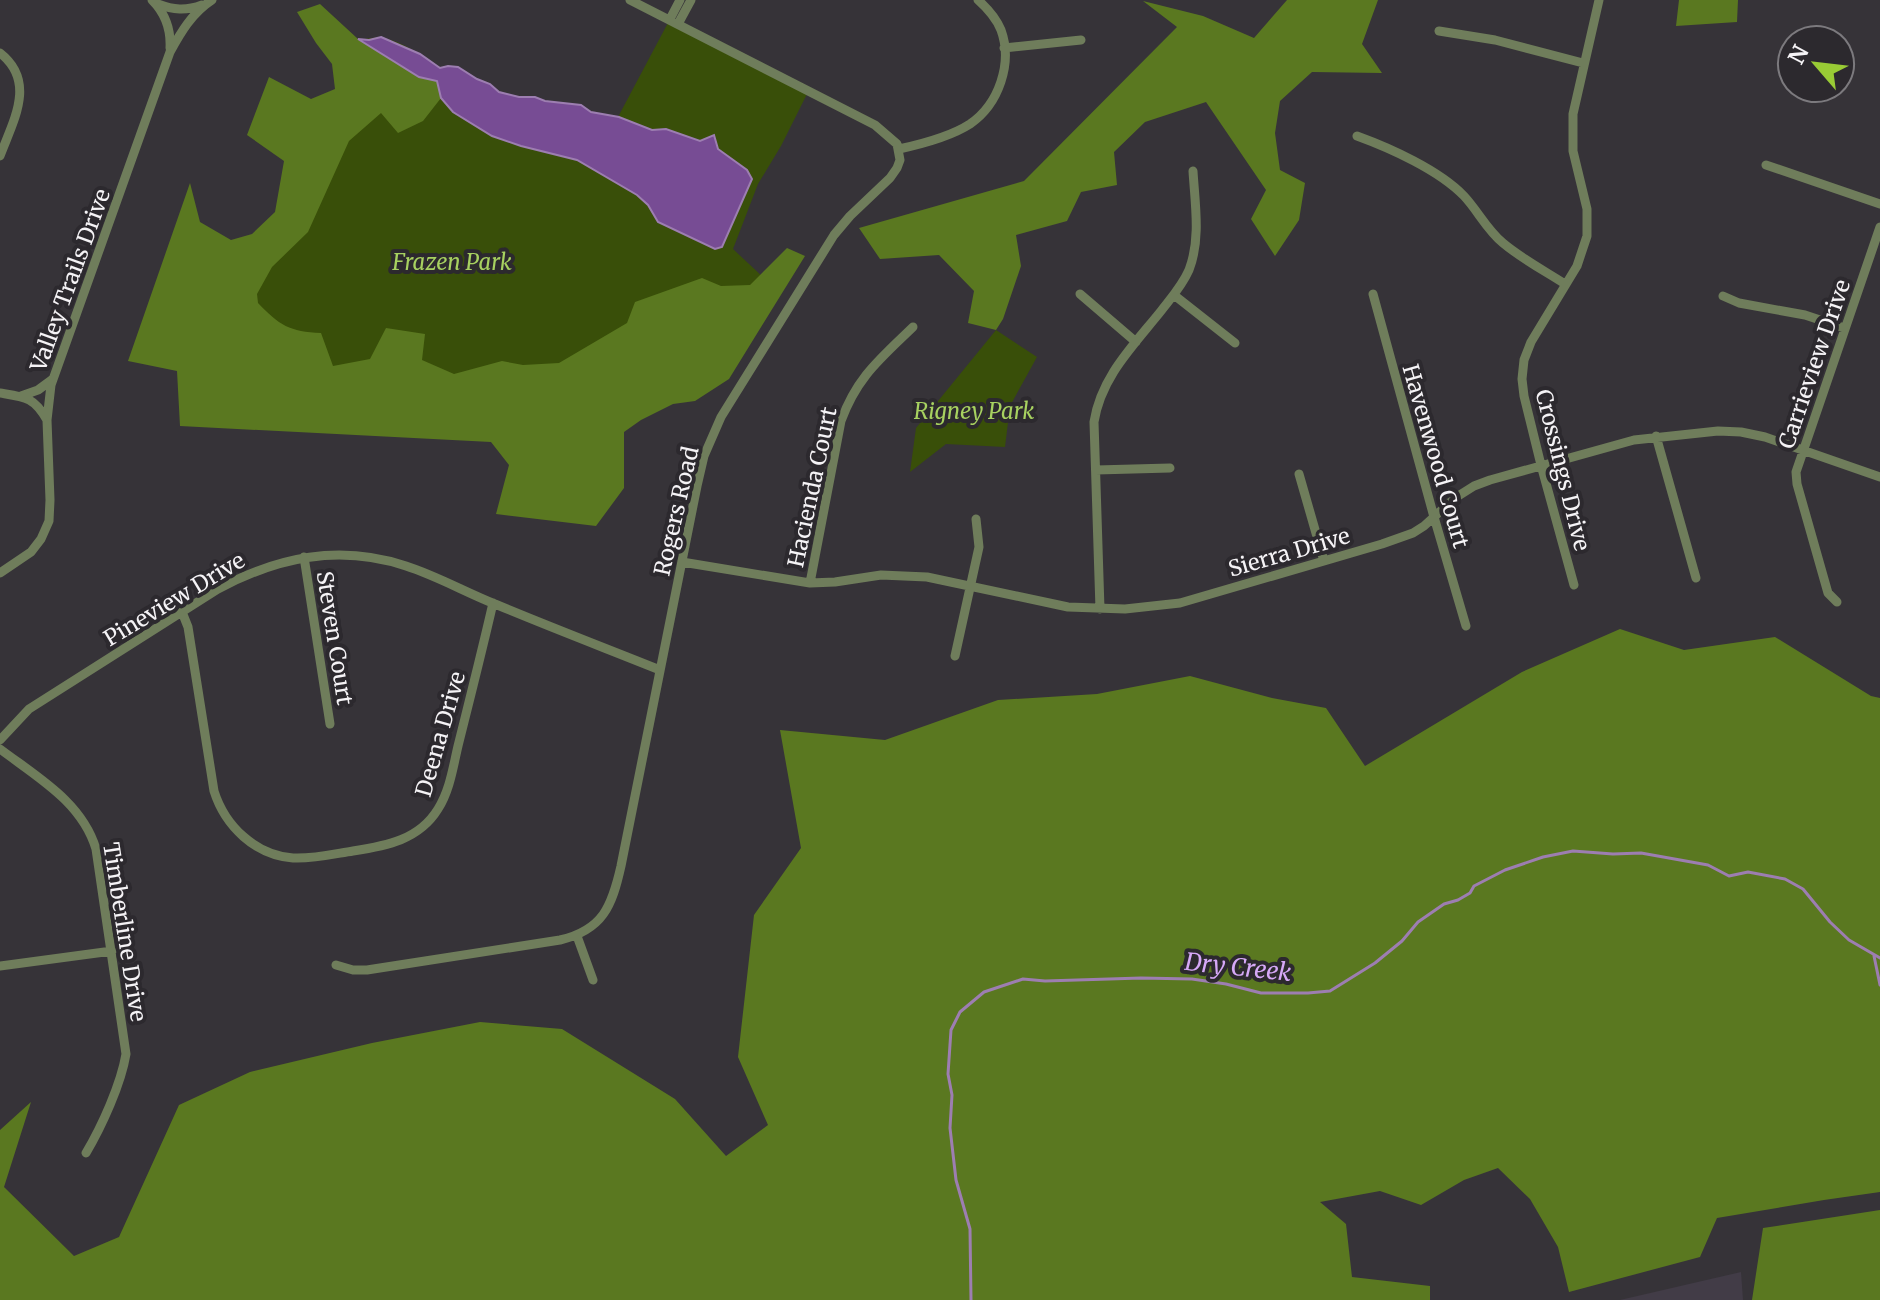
<svg xmlns="http://www.w3.org/2000/svg" width="1880" height="1300" font-family="Merriweather,serif">
  <style>
    .built { fill: #423c47 }
    .green { fill: #394f09 }
    .forest { fill: #5a7820 }
    .water { fill: #774c94; stroke: #9d7eb1; stroke-width: 2 }
    .lines { fill: none; stroke-linecap: round; stroke-linejoin: round }
    .stream { stroke: #9d7eb1; stroke-width: 3 }
    .street { stroke: #6f7d5b; stroke-width: 9 }
    .labels { text-anchor: middle; dominant-baseline: central; stroke-width: 8; stroke-linejoin: round; paint-order: stroke }
    .park-label { font-size: 22px; font-style: italic; fill: #a7d160; stroke: #2c292e }
    .street-label { font-size: 22px; fill: #f5f3f6; stroke: #2c292e }
    .water-label { font-size: 24px; font-style: italic; fill: #d6a8f7; stroke: #2c292e }
  </style>
  <rect width="100%" height="100%" fill="#363338"/>
  <path class="built" d="M1741 1272 1743 1300H1620Z"/>
  <path class="green" d="M670 19 809 90 781 146 758 184 733 249 764 278 693 380 180 426 358 39C366 40 376 36 383 38 404 42 424 57 440 68L448 66 458 67 477 79 490 84 499 92 519 97H535L545 101 581 105 591 112 618 117Z
    M996 330 1037 357 1010 406 1005 447 946 444 910 472 916 428Z"/>
  <path class="forest" d="M1287 0H1378L1362 44 1382 73 1312 72 1280 101 1275 133 1280 170 1305 183 1299 220 1275 256 1251 219 1266 190 1206 102 1145 122 1114 152 1117 185 1081 192 1067 221 1016 235 1021 266 1003 319 996 330 968 323 974 291 939 255 880 259 859 228 1024 181 1177 27 1143 1 1203 16 1254 38Z
    M1679 0H1738L1737 22 1676 26Z
    M320 4 358 39 419 77 437 81 441 98 423 121 398 133 381 113 349 141 308 232 272 267 257 294 258 303C279 325 290 332 321 333L333 366 370 359 386 328 425 334 422 360 454 374 502 361 523 365 559 363 627 323 635 302 702 278 721 286 750 285 787 248 805 256 729 379 695 401 673 404 641 420 624 432V488L596 526 496 514 509 465 491 442 180 426 177 371 128 361 190 183 200 222 231 240 252 234 275 212 284 161 247 135 269 77 311 99 335 89 332 64 316 43 297 12Z
    M1620 629 1684 650 1775 637 1871 696 1880 698V1192L1824 1200 1717 1218 1700 1257 1569 1292 1558 1247 1530 1199 1498 1168 1464 1180 1421 1205 1380 1191 1320 1202 1346 1224 1352 1277 1430 1286V1300H0V1130L31 1102 4 1187 74 1256 119 1237 179 1105 250 1072 372 1043 480 1022 562 1029 675 1099 726 1156 768 1125 738 1057 754 915 801 848 780 730 885 740 998 700 1097 694 1190 676 1272 698 1326 708 1365 766 1522 672Z
    M1880 1210V1300H1752L1763 1228Z"/>
  <path class="water" d="M381 37 420 54 440 68 448 66 458 67 477 79 490 84 499 92 519 97H535L545 101 581 105 591 112 619 117 652 130 666 129 700 141 714 135 718 149 747 170 752 179 722 247 715 249 658 222 648 205 637 195 577 160 521 146 492 136 453 112 441 98 437 81 419 77 358 39 369 40Z"/>
  <g class="lines">
    <path class="stream" d="M1874 956 1880 985
      M971 1300 970 1229 956 1180 950 1128 952 1095 948 1074 951 1030 960 1012 984 992 1023 979 1045 981 1141 978 1192 979 1226 984 1261 993H1308L1330 991 1375 963 1402 941 1418 922 1444 904 1458 900 1470 893 1474 886 1505 870 1543 857 1573 851 1613 854 1641 853 1708 865 1729 876 1748 872 1785 879 1803 889 1830 922 1849 940 1880 958"/>
    <path class="street" d="M152 0C166 14 171 29 170 48
      M158 4C173 10 186 11 202 5
      M670 19 680 0
      M678 24 691 0
      M1439 31 1495 40 1583 63
      M1004 48 1081 40
      M0 53C37 82 13 121 0 156
      M1357 136C1390 148 1439 170 1464 196 1478 211 1487 230 1503 243 1522 259 1545 271 1565 284
      M899 149C922 144 950 137 970 124 999 104 1013 63 1001 30 996 18 987 8 978 0
      M1766 165 1880 204
      M1080 294 1136 342
      M1373 294 1434 517 1466 626
      M1174 295 1235 343
      M1723 296 1739 303 1805 315 1844 328
      M0 393C25 397 34 397 47 420
      M21 396 38 390 53 379
      M1656 436 1696 578
      M1096 470 1170 468
      M1299 474 1324 561
      M304 557 330 724
      M682 562 810 583 835 582 881 575 927 577 1068 607 1125 609 1180 603 1382 544 1413 533 1424 526 1455 498 1474 486 1490 480 1634 440 1718 431 1741 432 1765 437 1880 477
      M0 573 31 552 41 539 49 521 50 500 47 420 51 385 170 52C181 32 192 13 212 0
      M810 583 841 421C857 377 880 359 913 327
      M1574 585 1541 465 1524 396 1522 379 1524 360 1531 342 1577 266 1587 236V209L1573 151V114L1599 0
      M1837 602 1828 593 1797 484 1796 472 1880 227
      M1100 609 1094 422C1101 377 1133 346 1161 311 1171 298 1182 286 1189 270 1201 239 1195 204 1193 171
      M182 612 188 627 214 791C225 826 255 855 293 858 313 859 334 854 353 851 386 846 419 840 438 809 450 790 453 767 458 746 470 698 482 651 493 603
      M955 656 979 547 976 519
      M0 740 29 709 218 589C278 557 339 544 406 566 437 576 465 592 495 604 550 627 605 648 660 670
      M0 749C37 777 82 802 96 849L126 1054C121 1084 102 1126 86 1153
      M577 936 593 980
      M336 965 353 970H367L560 940C603 930 612 906 621 866L697 486 704 456 721 417 834 235 850 216 890 178 897 168 900 160 897 144 875 125 630 0
      M0 966 112 951"/>
  </g>
  <g class="labels">
    <g class="park-label">
      <text x="452" y="262">Frazen Park</text>
      <text x="974" y="411">Rigney Park</text>
    </g>
    <g class="street-label">
      <text transform="translate(70 280) rotate(-70)">Valley Trails Drive</text>
      <text transform="translate(1814 364) rotate(-71)">Carrieview Drive</text>
      <text transform="translate(1436 456) rotate(74)">Havenwood Court</text>
      <text transform="translate(1563 470) rotate(76)">Crossings Drive</text>
      <text transform="translate(812 487) rotate(-78)">Hacienda Court</text>
      <text transform="translate(676 511) rotate(-77)">Rogers Road</text>
      <text transform="translate(1289 552) rotate(-16)">Sierra Drive</text>
      <text transform="translate(174 599) rotate(-31)">Pineview Drive</text>
      <text transform="translate(335 638) rotate(81)">Steven Court</text>
      <text transform="translate(440 734) rotate(-74)">Deena Drive</text>
      <text transform="translate(125 932) rotate(81)">Timberline Drive</text>
    </g>
    <g class="water-label">
      <text transform="translate(1238 967) rotate(6)">Dry Creek</text>
    </g>
  </g>
  <g transform="translate(1816 64) rotate(298)"><circle r="38" fill="#2c292e" stroke="#7c7a7e" stroke-width="2"/>
  <path d="M0-6L14 30L0 20L-14 30Z" fill="#99cb35"/>
  <text y="-12" font-size="22" font-weight="bold" text-anchor="middle" fill="#f5f3f6">N</text>
  </g>
</svg>
